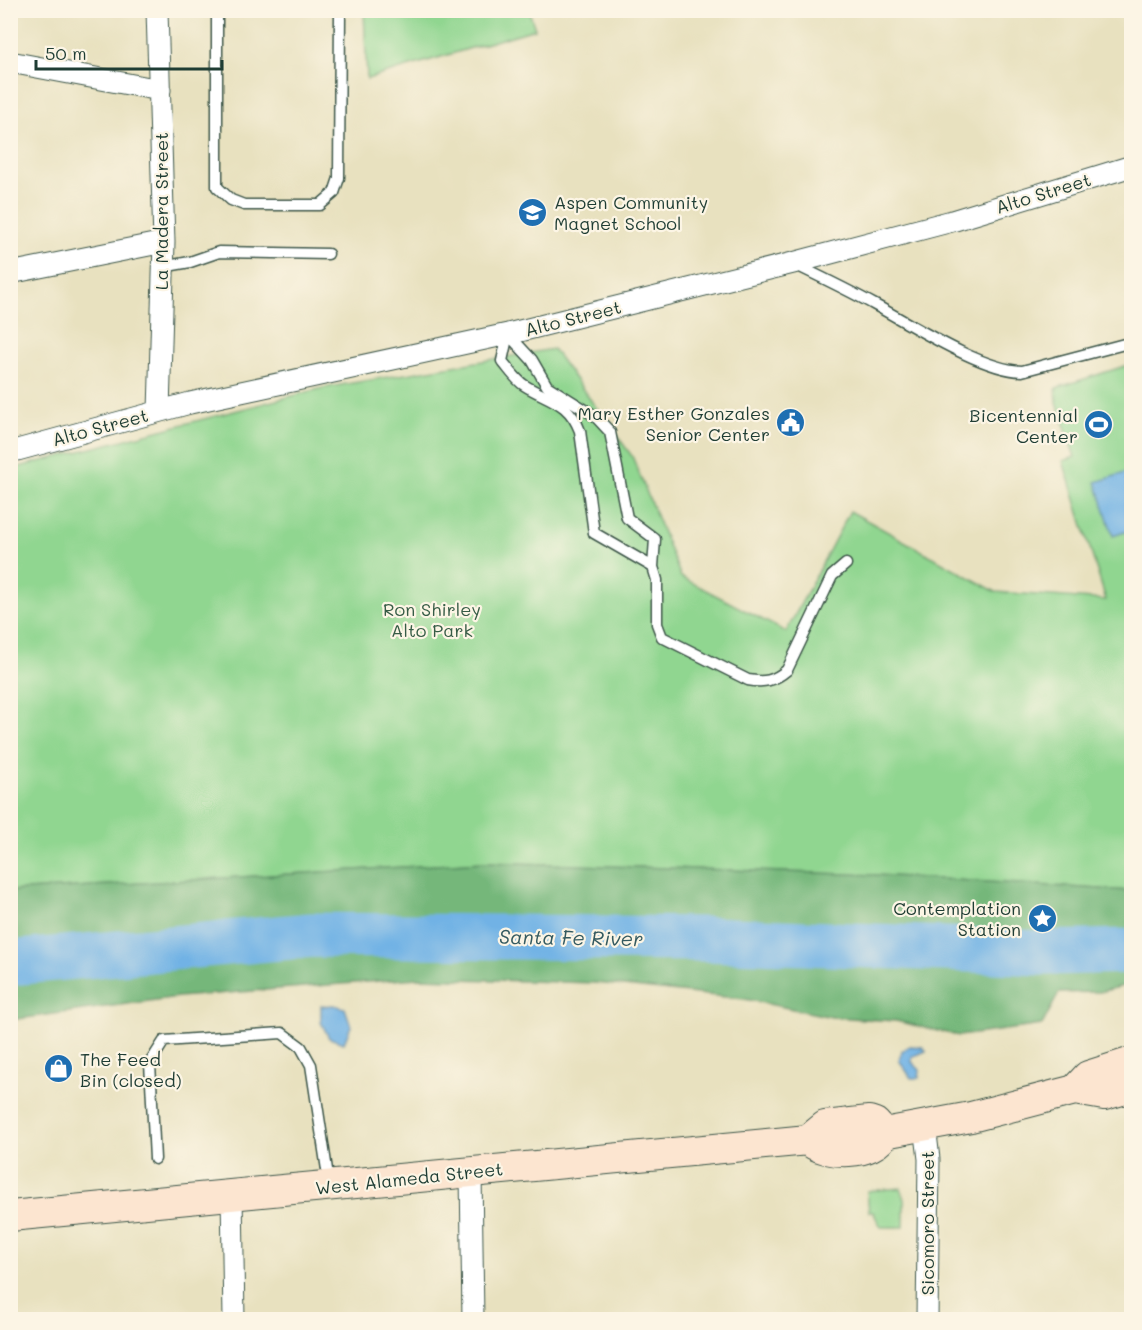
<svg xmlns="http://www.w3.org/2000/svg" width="1142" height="1330" font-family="Mali,sans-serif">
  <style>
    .green { fill: #90d690; stroke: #588a62; stroke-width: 1.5 }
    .forest { fill: #74b77a; stroke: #4a7a57; stroke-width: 1.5 }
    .water { fill: #71b2e5; stroke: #48788c; stroke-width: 1.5 }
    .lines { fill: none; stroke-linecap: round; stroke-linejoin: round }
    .river { stroke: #71b2e5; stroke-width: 45 }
    .lane-casing { stroke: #3d5649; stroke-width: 13 }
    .street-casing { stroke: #3d5649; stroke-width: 23 }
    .secondary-casing { stroke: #3d5649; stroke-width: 32 }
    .lane { stroke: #fff; stroke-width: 10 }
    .street { stroke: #fff; stroke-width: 21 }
    .secondary { stroke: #fce5d0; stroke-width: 30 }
    .labels { text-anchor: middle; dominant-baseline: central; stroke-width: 4.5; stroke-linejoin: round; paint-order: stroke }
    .street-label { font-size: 18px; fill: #1f3d34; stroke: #fcf5e5 }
    .poi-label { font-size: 18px; fill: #1f3d34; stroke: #fcf5e5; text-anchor: end }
    .park-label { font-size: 18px; fill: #365c46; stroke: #fcf5e5 }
    .water-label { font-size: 20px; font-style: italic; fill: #345a60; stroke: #fcf5e5 }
  </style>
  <rect width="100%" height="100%" fill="#fcf5e5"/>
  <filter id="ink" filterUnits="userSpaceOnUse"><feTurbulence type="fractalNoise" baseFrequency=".0167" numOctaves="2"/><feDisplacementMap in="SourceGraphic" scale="12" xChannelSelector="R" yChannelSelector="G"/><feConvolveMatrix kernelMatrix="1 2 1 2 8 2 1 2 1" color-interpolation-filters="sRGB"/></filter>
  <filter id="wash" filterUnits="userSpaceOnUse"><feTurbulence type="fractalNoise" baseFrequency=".008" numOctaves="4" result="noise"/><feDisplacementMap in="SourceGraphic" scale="24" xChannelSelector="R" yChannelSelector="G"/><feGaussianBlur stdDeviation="1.35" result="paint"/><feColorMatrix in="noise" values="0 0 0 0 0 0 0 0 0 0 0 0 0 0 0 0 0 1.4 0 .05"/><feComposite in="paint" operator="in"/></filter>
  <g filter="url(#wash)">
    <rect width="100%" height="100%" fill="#e8e1bf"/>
    <path class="green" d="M364 11H529L535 29 367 79Z
      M553 349 632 456 681 577 786 632 850 511 996 592 1106 600 1063 461 1075 457 1057 403 1056 388 1131 364V891L876 875 484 862 11 891V469L323 388Z
      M901 1188 904 1200V1227H881L873 1212H869L867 1191Z"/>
    <path class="forest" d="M484 862 876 875 1131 891V984L1100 992 1059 993 1042 1025 959 1036 896 1021 832 1017 744 999 596 983 418 978 178 997 11 1020V891Z"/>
    <path class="water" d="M1131 471V530L1113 536 1096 482Z
      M334 1005 345 1008 351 1026 344 1043 329 1038 321 1022V1006Z
      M910 1046 923 1047 926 1051 912 1057V1062L920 1070 919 1078H911L899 1060 902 1051Z"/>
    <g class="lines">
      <path class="river" d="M10 963 312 935 708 939 1042 953 1132 951"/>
    </g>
  </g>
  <g filter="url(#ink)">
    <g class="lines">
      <defs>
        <path id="lane" d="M217 10V187L231 200 244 205H320L334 193 339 178 340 10
          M796 265C823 278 850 291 875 305 912 325 981 370 1022 371L1132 342
          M162 267 190 262 219 252 328 254
          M508 334 532 360 547 386 595 416 610 432 627 518 655 539 653 567 657 580V624L662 637 748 680C764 683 774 681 787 670L832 576 846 564
          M508 334 502 361C509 369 516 380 524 385 549 401 568 400 580 431L594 533 653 567
          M155 1159 150 1063 164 1041 282 1033 301 1047 311 1065 329 1183"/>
        <path id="street" d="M157 10 164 242 159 411
          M10 62 160 90
          M10 273 164 242
          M10 452 190 403 508 334 793 263 952 221 1132 166
          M925 1126 929 1159 927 1320
          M471 1172 473 1320
          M232 1194 234 1320"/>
        <path id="secondary" d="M1075 1090 1088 1076 1132 1062
          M884 1133 971 1117 1075 1090 1104 1095 1132 1087
          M808 1140 825 1126 869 1121 875 1123 884 1133
          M10 1216 808 1140C824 1156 876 1156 884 1133"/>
      </defs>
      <use href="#lane" class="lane-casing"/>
      <use href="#street" class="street-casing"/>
      <use href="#secondary" class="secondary-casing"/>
      <use href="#lane" class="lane"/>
      <use href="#street" class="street"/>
      <use href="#secondary" class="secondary"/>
    </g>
  </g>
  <defs>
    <symbol id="school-disc" viewBox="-11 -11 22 22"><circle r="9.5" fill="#1f6fb2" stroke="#fcf5e5"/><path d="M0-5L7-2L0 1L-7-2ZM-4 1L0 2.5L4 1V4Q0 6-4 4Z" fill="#fff"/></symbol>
    <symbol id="civic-disc" viewBox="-11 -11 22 22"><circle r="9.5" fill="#1f6fb2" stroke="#fcf5e5"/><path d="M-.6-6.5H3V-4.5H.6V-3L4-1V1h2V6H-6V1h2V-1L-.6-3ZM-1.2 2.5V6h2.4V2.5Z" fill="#fff"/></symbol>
    <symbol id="stadium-disc" viewBox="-11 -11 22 22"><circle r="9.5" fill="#1f6fb2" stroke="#fcf5e5"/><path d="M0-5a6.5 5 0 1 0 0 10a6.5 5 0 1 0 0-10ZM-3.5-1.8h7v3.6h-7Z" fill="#fff"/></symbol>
    <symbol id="sight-disc" viewBox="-11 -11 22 22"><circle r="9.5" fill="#1f6fb2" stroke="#fcf5e5"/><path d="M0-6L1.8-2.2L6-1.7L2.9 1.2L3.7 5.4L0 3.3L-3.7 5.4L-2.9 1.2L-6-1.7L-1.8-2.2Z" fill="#fff"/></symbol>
    <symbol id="shop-disc" viewBox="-11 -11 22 22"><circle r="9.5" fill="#1f6fb2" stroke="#fcf5e5"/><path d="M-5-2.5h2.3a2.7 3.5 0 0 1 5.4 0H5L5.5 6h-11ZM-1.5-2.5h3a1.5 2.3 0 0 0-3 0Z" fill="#fff"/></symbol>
  </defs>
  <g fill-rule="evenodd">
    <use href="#school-disc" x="516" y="196" width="33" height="33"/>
    <use href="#civic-disc" x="774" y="406" width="33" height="33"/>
    <use href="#stadium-disc" x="1082" y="408" width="33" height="33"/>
    <use href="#sight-disc" x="1026" y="902" width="33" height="33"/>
    <use href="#shop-disc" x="42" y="1052" width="33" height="33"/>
  </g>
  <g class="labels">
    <g class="street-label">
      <text transform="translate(1043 193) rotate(-17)">Alto Street</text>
      <text transform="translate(161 211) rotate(-90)">La Madera Street</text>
      <text transform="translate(573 318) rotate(-14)">Alto Street</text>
      <text transform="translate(100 427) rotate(-15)">Alto Street</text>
      <text transform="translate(409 1178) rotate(-6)">West Alameda Street</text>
      <text transform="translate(927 1223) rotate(-90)">Sicomoro Street</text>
    </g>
    <g class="poi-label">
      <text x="554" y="202" text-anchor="start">Aspen Community<tspan x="554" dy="21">Magnet School</tspan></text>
      <text x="770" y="413">Mary Esther Gonzales<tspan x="770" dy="21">Senior Center</tspan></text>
      <text x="1078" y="415">Bicentennial<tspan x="1078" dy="21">Center</tspan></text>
      <text x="1021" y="908">Contemplation<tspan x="1021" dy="21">Station</tspan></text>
      <text x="80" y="1059" text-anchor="start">The Feed<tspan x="80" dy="21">Bin (closed)</tspan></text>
    </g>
    <g class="park-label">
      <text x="432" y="609">Ron Shirley<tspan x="432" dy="21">Alto Park</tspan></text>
    </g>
    <g class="water-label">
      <text transform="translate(571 937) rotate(1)">Santa Fe River</text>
    </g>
  </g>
  <rect width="1142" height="1330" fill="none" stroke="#fcf5e5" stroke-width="36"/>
  <path d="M36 60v9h186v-9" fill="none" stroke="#1f3d34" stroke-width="3"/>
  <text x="45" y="60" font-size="18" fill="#1f3d34" stroke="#fcf5e5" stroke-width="4.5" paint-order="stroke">50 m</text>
</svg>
